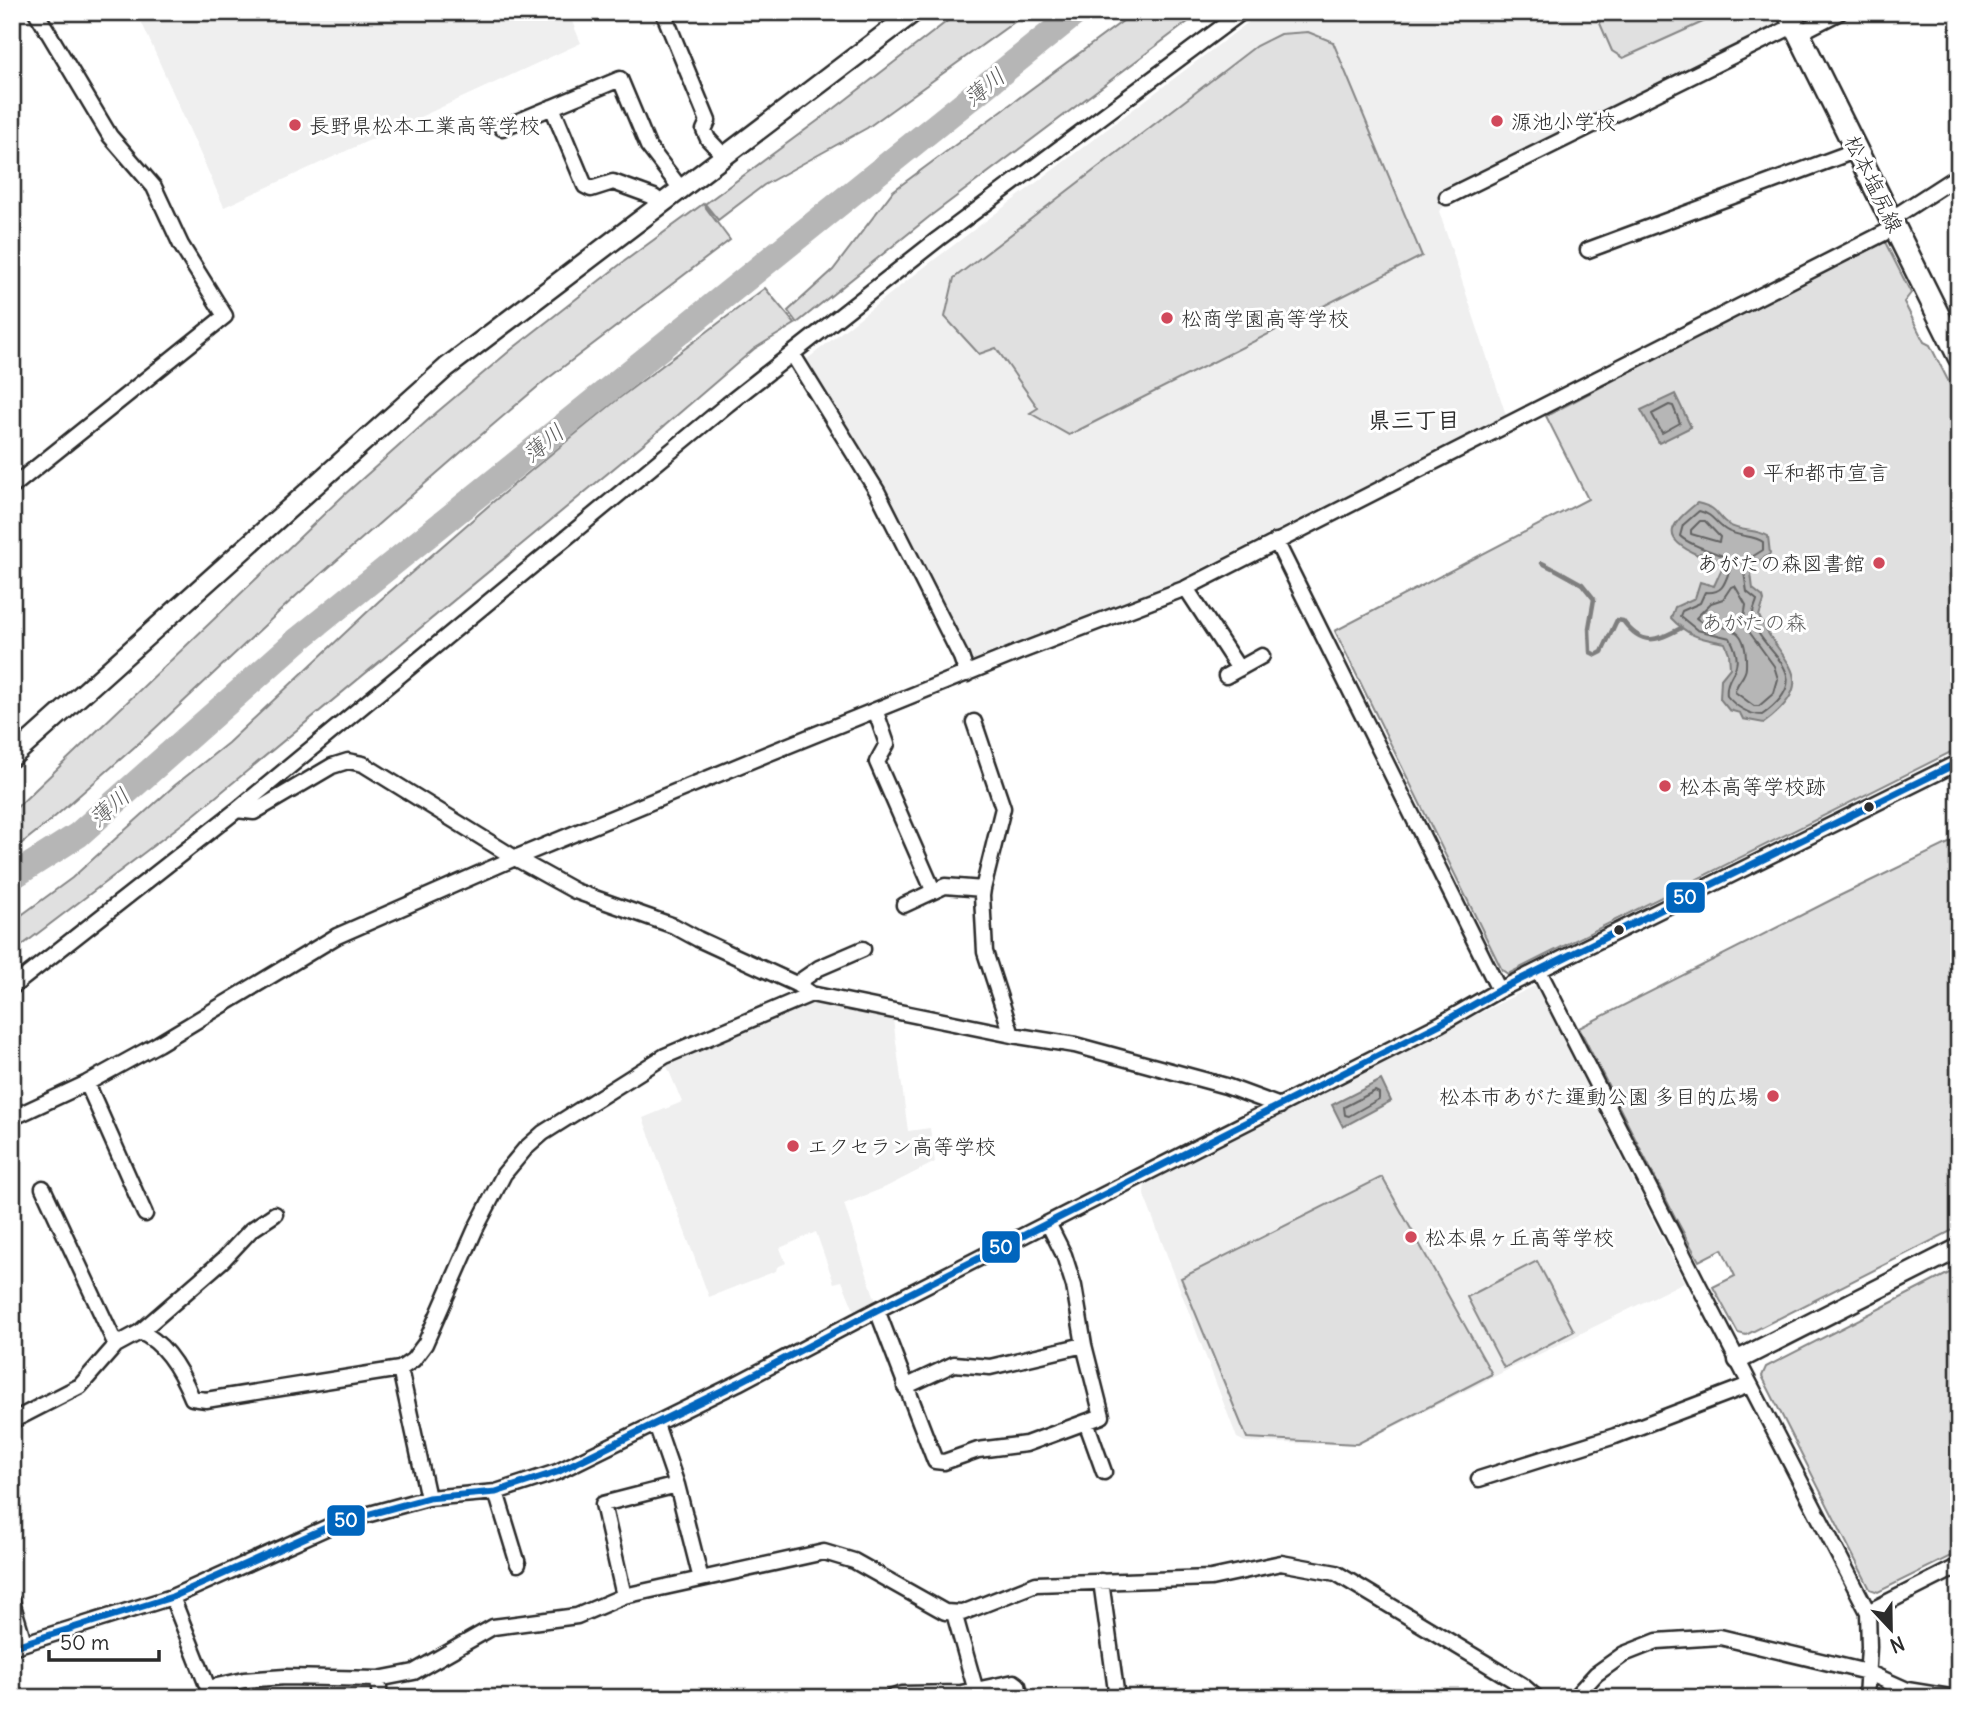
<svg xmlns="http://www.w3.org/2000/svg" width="1971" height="1710" font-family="Delius,'Klee One',sans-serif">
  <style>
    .built { fill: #efefef }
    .green { fill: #e0e0e0; stroke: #868686; stroke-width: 2 }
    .water { fill: #b6b6b6; stroke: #7e7e7e; stroke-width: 2 }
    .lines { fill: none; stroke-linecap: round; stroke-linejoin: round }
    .shore { stroke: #636363; stroke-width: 2 }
    .stream { stroke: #7e7e7e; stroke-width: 4.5 }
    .river { stroke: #b6b6b6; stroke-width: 26 }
    .minor-casing { stroke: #2b2b2b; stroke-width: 19 }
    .tertiary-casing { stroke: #2b2b2b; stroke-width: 23 }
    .primary-casing { stroke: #2b2b2b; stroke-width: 26 }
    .minor { stroke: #fff; stroke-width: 14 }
    .tertiary { stroke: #fff; stroke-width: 18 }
    .primary { stroke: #fff; stroke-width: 21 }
    .bus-1-casing { stroke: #fff; stroke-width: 12 }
    .bus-1 { stroke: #0065bd; stroke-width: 7 }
    .poi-dot { fill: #d1495b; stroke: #fff; stroke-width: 2.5 }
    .bus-dot { fill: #2b2b2b; stroke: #fff; stroke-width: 2.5 }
    .labels { text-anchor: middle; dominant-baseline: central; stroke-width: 6; stroke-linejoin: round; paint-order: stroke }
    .poi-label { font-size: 21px; fill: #2b2b2b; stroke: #fff; text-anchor: start }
    .street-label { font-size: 21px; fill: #2b2b2b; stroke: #fff }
    .park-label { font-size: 21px; fill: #585858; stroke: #fff }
    .water-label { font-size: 23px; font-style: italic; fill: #5c5c5c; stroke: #fff }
    .neighbourhood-label { font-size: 23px; font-weight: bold; fill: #2b2b2b; stroke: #fff }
    .line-badge { stroke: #fff; stroke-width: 2.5 }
    .badge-label { font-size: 19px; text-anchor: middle; font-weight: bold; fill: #fff }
  </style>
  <rect width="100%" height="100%" fill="#fff"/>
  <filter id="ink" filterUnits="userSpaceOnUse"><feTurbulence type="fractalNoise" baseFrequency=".0143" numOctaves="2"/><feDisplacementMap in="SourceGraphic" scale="14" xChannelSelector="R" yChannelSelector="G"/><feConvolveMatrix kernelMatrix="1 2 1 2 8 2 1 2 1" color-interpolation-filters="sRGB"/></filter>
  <g filter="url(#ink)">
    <path class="built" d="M137 12H568L581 43 224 207Z
      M1262 12H1772L1776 21 1775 25 1440 192 1446 205 1439 211 1506 415 1169 585 971 666 813 378 806 360 922 269Z
      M1536 985 1684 1282 1357 1445 1245 1442 1237 1438 1144 1195 1145 1181Z
      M804 1002 893 1019 908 1131 930 1128 935 1162 886 1187 844 1204 877 1305 856 1315 842 1281 834 1283 816 1232 780 1248 786 1263 777 1267 776 1271 709 1297 643 1118 682 1102 664 1059Z"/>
    <path class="green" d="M959 12H1028L867 128 764 185 718 220 705 204 835 108Z
      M1135 12H1201L929 217 797 323 788 311 833 270 893 191Z
      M1595 12H1725L1623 58 1612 51Z
      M1308 32 1333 42 1422 256 1069 435 1030 413 1038 408 996 348 979 354 945 317 954 278 1256 46 1280 34Z
      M703 204 730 240 542 383 467 447 297 595 147 736 50 821 12 851V812L344 495 436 413 512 349 622 263Z
      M1885 242 1911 293 1904 302 1924 342 1930 345 1959 402V748L1508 974 1502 970 1335 631 1588 499 1546 416 1680 345Z
      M765 288 795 324 754 349 648 440 195 814 12 953V922L72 878 174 786 228 743 379 601 494 501 618 399Z
      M1959 838V1227L1746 1335 1738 1333 1713 1287 1735 1276 1722 1249 1699 1261 1676 1219 1579 1028 1835 898Z
      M1382 1177 1492 1374 1357 1444 1247 1438 1181 1278Z
      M1537 1261 1574 1331 1504 1368 1467 1297Z
      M1959 1268V1552L1878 1592 1870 1589 1762 1376 1766 1367Z"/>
    <path class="water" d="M1675 394 1691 427 1659 443 1641 410Z
      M1697 503C1722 509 1713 514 1729 525 1741 532 1756 529 1768 536L1770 554 1753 565 1751 573 1753 589 1763 597 1764 601 1759 616C1778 662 1825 677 1764 723L1743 719 1740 713 1729 710 1720 699 1721 679 1730 668 1729 653 1725 643C1700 638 1689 637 1671 618L1675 607 1695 598 1700 582 1714 586 1724 564 1700 553 1698 555C1659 538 1670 525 1697 503Z
      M1381 1080 1391 1101 1343 1127 1332 1105Z"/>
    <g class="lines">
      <path class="shore" d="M1669 405 1673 406 1680 423 1662 433 1652 414Z
        M1699 511C1713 514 1715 523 1726 530 1736 537 1755 535 1763 542V550L1747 560 1744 572 1747 592 1757 600C1756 605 1752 611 1753 616 1754 652 1824 671 1762 715 1749 715 1735 706 1727 696 1724 671 1748 673 1730 638L1697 630 1680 616 1682 611 1700 603 1705 592C1724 594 1725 582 1731 566L1727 558C1713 551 1690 546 1680 536L1683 525Z
        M1700 521H1705L1720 537 1719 542 1691 534V530Z
        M1735 586 1746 605 1744 618 1750 633 1774 666 1778 679 1774 693 1759 706H1754L1735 692C1736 682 1746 677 1746 667 1748 612 1716 636 1696 618L1711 603 1723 599 1731 587Z
        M1375 1091 1379 1093V1099L1349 1116 1345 1115 1344 1107Z"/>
      <path class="stream" d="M1542 563 1552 568
        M1555 569 1582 584 1594 599 1589 628 1590 652 1596 655 1602 652 1617 620 1623 621C1642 646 1655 642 1681 628"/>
      <path class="river" d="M12 877 78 835 299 639 1077 12"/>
      <defs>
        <path id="minor" d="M663 12 708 121 704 130 708 139 724 156
          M1799 33 1840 12
          M552 107 585 186 591 189 613 182 654 197 662 203
          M502 128 620 79 648 146 681 189
          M1447 197 1795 25
          M1891 219 1959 175
          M1588 250 1857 150
          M793 355 877 491 961 657 967 674
          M12 487 225 316 181 245 154 187 110 136 36 12
          M1276 541 1499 990
          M1186 588 1239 669
          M1226 676 1262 656
          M876 712 887 744 877 762 933 890
          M974 722 1003 808 983 889
          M237 810 254 812 332 766 348 761 363 764 515 858 575 891 674 926 698 939 796 984 811 994 1012 1035 1075 1045 1226 1086 1280 1106
          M904 905 945 886 983 889 982 896 985 952 1012 1035
          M1539 971 1696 1280 1868 1612 1869 1647 1866 1698
          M796 984 819 968 863 949
          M12 987 237 810 728 404 938 239 1242 12
          M87 1083 145 1214
          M12 1118 87 1083 158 1044 337 936 515 858 767 754 1019 652 1186 588 1896 227
          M43 1188 116 1345
          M877 1310 935 1461 944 1462 978 1450 1026 1444 1102 1416 1084 1345 1074 1286 1064 1255 1048 1223
          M140 1332 223 1260 251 1230 275 1214
          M400 1369 428 1498
          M905 1387 954 1364 990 1367 1084 1345
          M12 1421 80 1386 116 1345 140 1332C166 1343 182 1373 192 1398L206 1400 400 1369 413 1360 425 1344 476 1228 504 1174 525 1149 543 1133 665 1056 811 994
          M1086 1422 1104 1472
          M656 1424 677 1485 701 1579
          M1479 1479 1615 1436 1749 1385
          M496 1492 518 1564
          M1101 1581 1117 1698
          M624 1596 603 1504 677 1485
          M172 1597 208 1688 244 1680 285 1677 378 1679 414 1672 493 1627 577 1616 624 1596 824 1552 854 1561 945 1612 962 1613 1036 1584 1211 1578 1281 1563 1336 1573 1522 1685 1537 1698
          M12 1602 24 1642
          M1868 1612 1959 1566
          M954 1613 976 1691
          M12 1647 172 1597 337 1523 428 1498 496 1492 557 1472 738 1383 877 1310 1440 1024 1499 990 1959 762
          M378 1679 380 1698
          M890 1698 902 1694 961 1693 1014 1682 1018 1685 1021 1698
          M1574 1698 1596 1674 1624 1654 1657 1641 1720 1637 1867 1672 1907 1690 1956 1698"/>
        <path id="tertiary" d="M12 757 447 367 914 12
          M1738 1360 1959 1248"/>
        <path id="primary" d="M1788 12 1959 357"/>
      </defs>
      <use href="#minor" class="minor-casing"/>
      <use href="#tertiary" class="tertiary-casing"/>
      <use href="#primary" class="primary-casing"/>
      <use href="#minor" class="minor"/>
      <use href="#tertiary" class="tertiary"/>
      <use href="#primary" class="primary"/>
      <defs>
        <path id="bus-1" d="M12 1647 172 1597 337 1523 428 1498 496 1492 557 1472 738 1383 877 1310 1440 1024 1499 990 1959 762"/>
      </defs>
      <use href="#bus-1" class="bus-1-casing"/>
      <use href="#bus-1" class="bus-1"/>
    </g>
  </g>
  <g class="poi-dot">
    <circle cx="1497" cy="121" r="7"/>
    <circle cx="295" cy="125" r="7"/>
    <circle cx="1167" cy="318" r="7"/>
    <circle cx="1749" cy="472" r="7"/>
    <circle cx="1879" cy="563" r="7"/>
    <circle cx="1665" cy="786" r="7"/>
    <circle cx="1773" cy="1096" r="7"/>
    <circle cx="793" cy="1146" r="7"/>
    <circle cx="1411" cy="1237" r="7"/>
  </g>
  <g class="bus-dot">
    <circle cx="1869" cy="807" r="6"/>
    <circle cx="1619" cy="930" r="6"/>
  </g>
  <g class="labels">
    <g class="poi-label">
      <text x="1511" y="121">源池小学校</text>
      <text x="309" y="125">長野県松本工業高等学校</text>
      <text x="1181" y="318">松商学園高等学校</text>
      <text x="1763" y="472">平和都市宣言</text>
      <text x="1865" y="563" text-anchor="end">あがたの森図書館</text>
      <text x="1679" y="786">松本高等学校跡</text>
      <text x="1759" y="1096" text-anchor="end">松本市あがた運動公園 多目的広場</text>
      <text x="807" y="1146">エクセラン高等学校</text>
      <text x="1425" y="1237">松本県ヶ丘高等学校</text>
    </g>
    <g class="street-label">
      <text transform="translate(1874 184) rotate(64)">松本塩尻線</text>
    </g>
    <g class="park-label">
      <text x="1754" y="622">あがたの森</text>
    </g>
    <g class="water-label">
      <text transform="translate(984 87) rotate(-39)">薄川</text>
      <text transform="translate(543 443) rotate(-39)">薄川</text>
      <text transform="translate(109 807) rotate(-41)">薄川</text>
    </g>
    <g class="neighbourhood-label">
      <text x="1414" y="419">県三丁目</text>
    </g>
  </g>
  <g class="line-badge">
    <rect x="1665" y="881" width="41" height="33" rx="7" fill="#0065bd"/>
    <rect x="981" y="1230" width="40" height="34" rx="7" fill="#0065bd"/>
    <rect x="326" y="1504" width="40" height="33" rx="7" fill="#0065bd"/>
  </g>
  <g class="badge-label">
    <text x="1685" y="904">50</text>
    <text x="1001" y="1254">50</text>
    <text x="346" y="1527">50</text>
  </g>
  <rect width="1971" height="1710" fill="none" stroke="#fff" stroke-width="42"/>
  <rect x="21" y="21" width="1929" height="1668" fill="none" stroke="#2b2b2b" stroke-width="2.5" filter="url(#ink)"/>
  <g transform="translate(1891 1629) rotate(158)" stroke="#ffffff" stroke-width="5" paint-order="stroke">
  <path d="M0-5L12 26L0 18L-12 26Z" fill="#2b2b2b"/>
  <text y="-10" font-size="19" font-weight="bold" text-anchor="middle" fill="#2b2b2b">N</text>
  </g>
  <path d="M49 1650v10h110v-10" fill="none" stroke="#2b2b2b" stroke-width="3.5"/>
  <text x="60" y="1650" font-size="21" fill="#2b2b2b" stroke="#ffffff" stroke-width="5" paint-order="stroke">50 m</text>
</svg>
